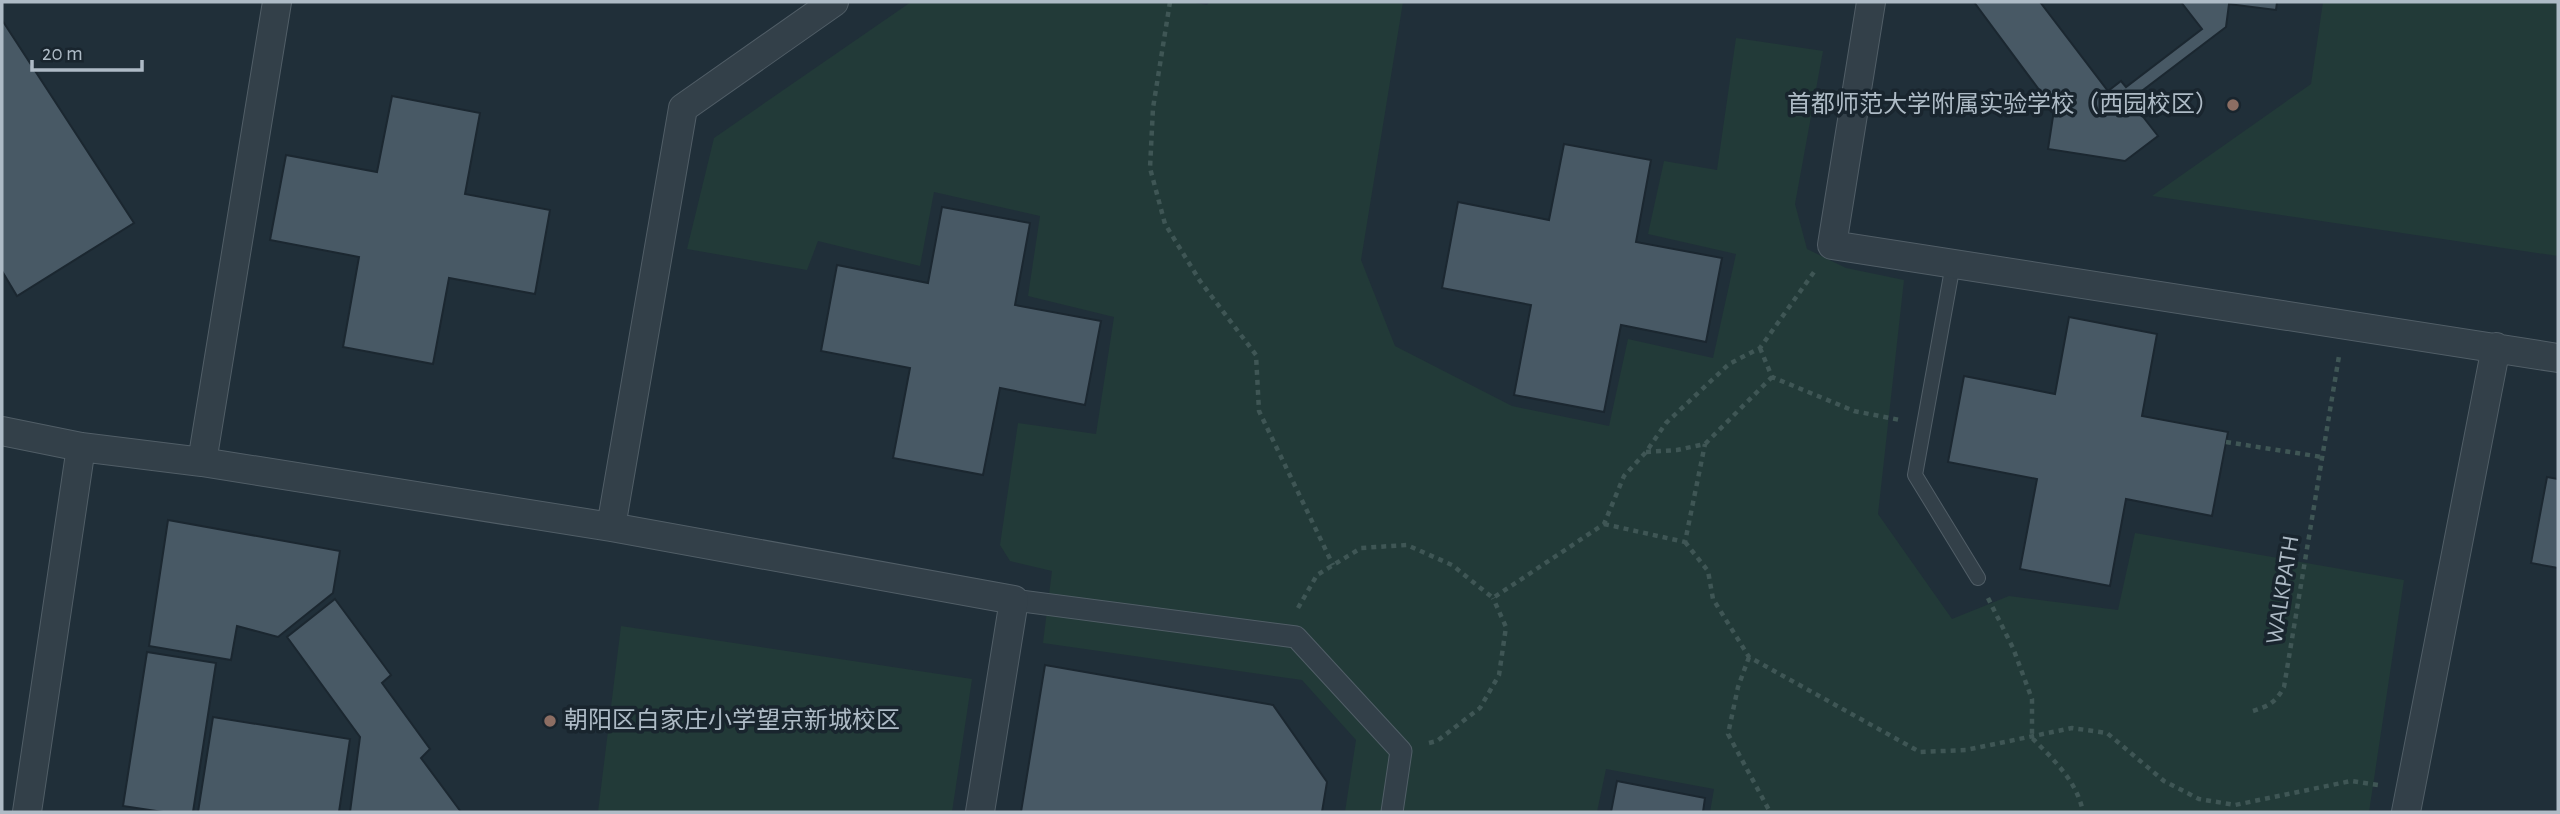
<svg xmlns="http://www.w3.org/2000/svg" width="2560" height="814" font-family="'Alegreya Sans','Noto Sans SC',sans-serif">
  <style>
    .green { fill: #223a38 }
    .building { fill: #485965; stroke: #1b2730; stroke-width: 2 }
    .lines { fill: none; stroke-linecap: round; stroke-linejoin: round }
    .service-casing { stroke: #515e67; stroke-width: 16 }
    .pedestrian-casing { stroke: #515e67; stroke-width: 23 }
    .minor-casing { stroke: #515e67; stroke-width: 30 }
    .path { stroke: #3f5655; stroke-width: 4.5; stroke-dasharray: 5 5; stroke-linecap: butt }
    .service { stroke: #334049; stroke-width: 14 }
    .pedestrian { stroke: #334049; stroke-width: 21 }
    .minor { stroke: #334049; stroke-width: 28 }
    .education-dot { fill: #8d6e63; stroke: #19252e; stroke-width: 2.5 }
    .labels { text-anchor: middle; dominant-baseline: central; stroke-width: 7; stroke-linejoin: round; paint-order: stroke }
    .poi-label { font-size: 24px; fill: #aebbc6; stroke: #19252e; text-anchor: end }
    .street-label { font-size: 24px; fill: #aebbc6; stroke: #19252e }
  </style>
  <rect width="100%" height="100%" fill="#202f39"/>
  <path class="green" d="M911 2H1191L1207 5 1209 2H1403L1361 260 1395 346 1512 406 1609 426 1628 339 1713 358 1736 254 1648 234 1664 161 1717 170 1736 38 1823 51 1795 204 1807 249 1846 268 1904 280 1878 514 1952 619 2009 596 2118 610 2135 533 2404 580 2369 812H1710L1714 789 1606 769 1597 812H1345L1356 740 1302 680 1043 643 1052 571 1010 561 1000 545 1018 423 1096 434 1114 317 1028 296 1040 216 934 192 920 266 818 241 807 270 687 249 714 138Z
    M2323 2H2558V256L2152 196 2311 84Z
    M621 626 972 679 952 812H598Z"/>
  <path class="building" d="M1974 2H2040L2108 91 2121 81 2126 87 2202 29 2181 2H2277L2276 10 2229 4 2226 27 2130 100 2158 136 2125 161 2048 149 2054 110Z
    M2 20 134 223 17 296 2 271Z
    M392 96 480 113 465 194 550 210 535 294 449 278 433 364 343 347 359 257 270 240 286 155 377 172Z
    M1564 144 1651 160 1636 242 1722 258 1706 342 1621 325 1604 412 1514 395 1531 305 1442 288 1458 202 1549 220Z
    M942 207 1030 223 1015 305 1101 321 1085 405 1000 388 983 475 893 458 910 368 821 351 837 265 928 283Z
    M2069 317 2157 334 2142 416 2228 432 2212 516 2126 499 2110 586 2020 569 2037 479 1948 462 1964 376 2055 394Z
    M2547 477 2558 479V568L2531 563Z
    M168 520 340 551 333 593 278 637 237 626 231 660 149 646Z
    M335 599 391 675 382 683 430 749 421 758 461 812H350L360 737 287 637Z
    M147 652 216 663 193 812H163L123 806Z
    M1045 665 1273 705 1327 782 1322 812H1021Z
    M213 717 350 739 339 812H198Z
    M1617 781 1705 798 1703 812H1611Z"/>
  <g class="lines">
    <defs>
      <path id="service" d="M1953 264 1915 475 1978 578"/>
      <path id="pedestrian" d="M1014 600 1296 637 1401 751 1392 812"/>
      <path id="minor" d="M1871 2 1832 245 2558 358
        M2 431 81 447 202 462 611 527 1014 600 980 812
        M202 462 277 2
        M611 527 683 108 834 2
        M27 812 81 447
        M2406 812 2496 347"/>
    </defs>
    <use href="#service" class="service-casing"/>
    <use href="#pedestrian" class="pedestrian-casing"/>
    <use href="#minor" class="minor-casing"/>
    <path class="path" d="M1170 2 1153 108 1150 168 1165 224 1200 281 1256 355 1259 411 1333 565
      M1760 348 1772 377 1854 411 1900 420
      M2226 442 2322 457
      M1646 452 1677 450 1705 444 1772 377
      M1604 524 1685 542 1705 444
      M1685 542 1708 571 1713 599 1749 657 1920 752 1966 750 2072 728 2107 733 2164 781 2199 799 2235 805 2351 781 2378 785
      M1988 598 2013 648 2032 699V738C2053 759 2077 781 2083 812
      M1298 608 1317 575 1361 548 1407 545 1452 565 1493 598 1604 524 1624 476 1646 452 1666 423 1729 364 1760 348 1814 272
      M1749 657 1738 687 1728 734 1770 812
      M2253 711C2269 706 2276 702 2284 687L2339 356
      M1429 743 1437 741 1480 708 1499 675 1506 627 1493 598"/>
    <use href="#service" class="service"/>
    <use href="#pedestrian" class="pedestrian"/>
    <use href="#minor" class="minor"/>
  </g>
  <g class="education-dot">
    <circle cx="2233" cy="105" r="7"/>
    <circle cx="550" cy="721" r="7"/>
  </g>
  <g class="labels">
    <g class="poi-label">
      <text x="2219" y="105">首都师范大学附属实验学校（西园校区）</text>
      <text x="564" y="721" text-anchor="start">朝阳区白家庄小学望京新城校区</text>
    </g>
    <g class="street-label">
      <text transform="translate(2283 590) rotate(-81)">WALKPATH</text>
    </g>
  </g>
  <rect width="2560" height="814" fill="none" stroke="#aebbc6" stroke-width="7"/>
  <path d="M32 60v10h110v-10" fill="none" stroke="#aebbc6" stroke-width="3.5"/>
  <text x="42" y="60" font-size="21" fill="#aebbc6" stroke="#19252e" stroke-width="5" paint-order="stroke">20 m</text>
</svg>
